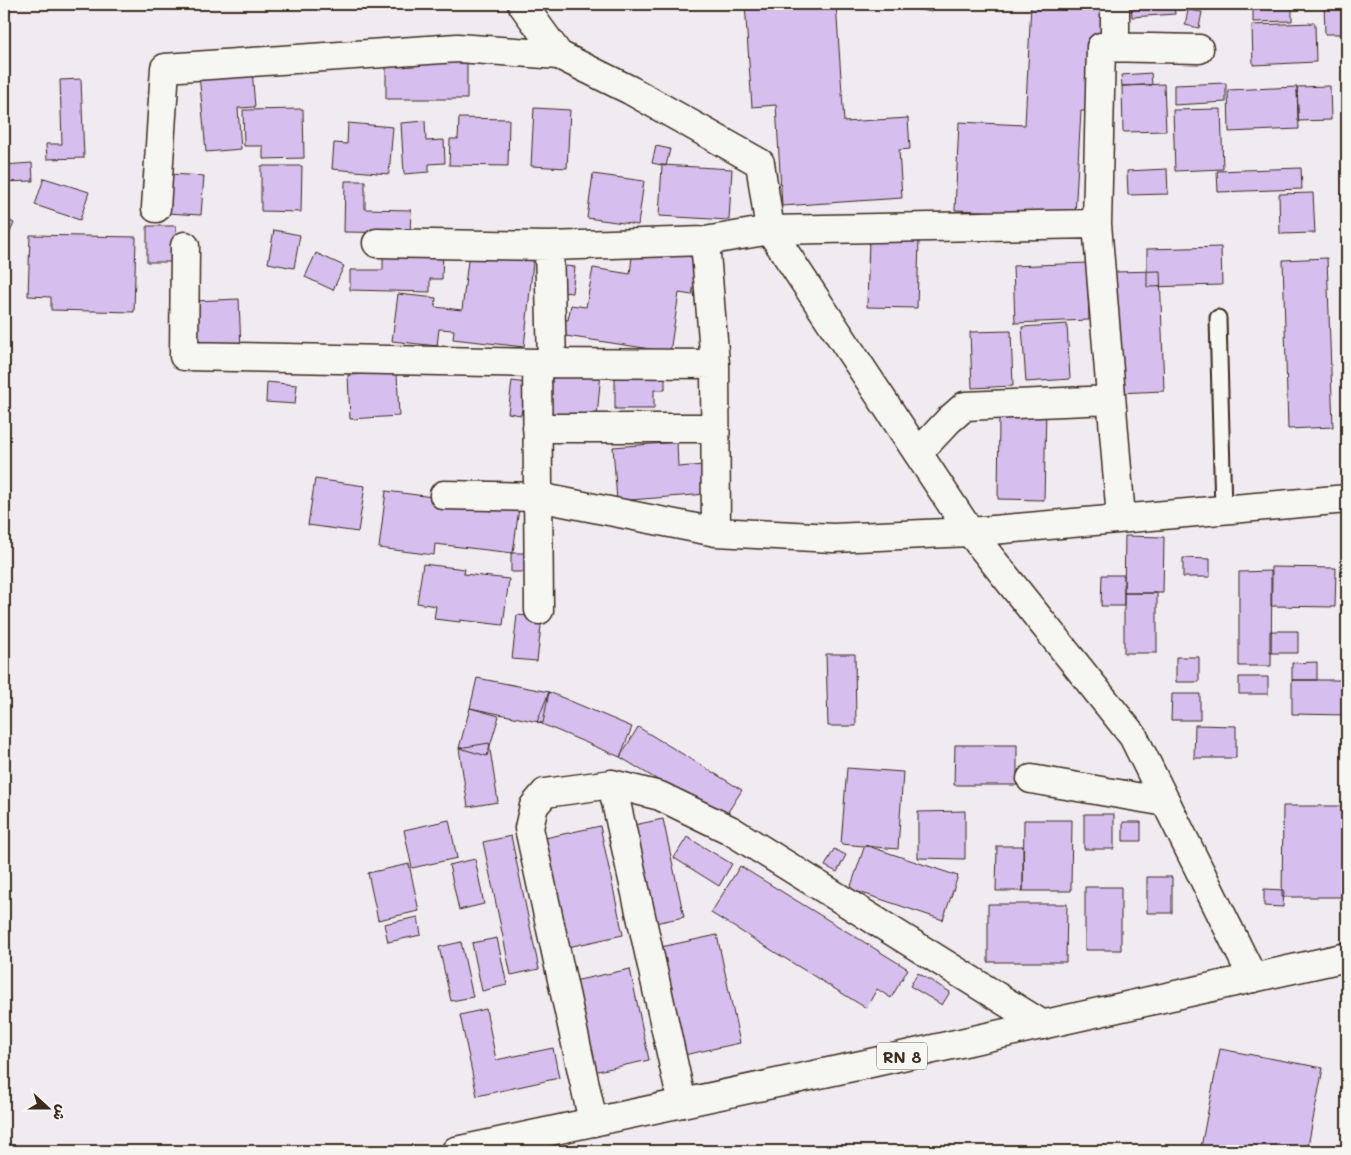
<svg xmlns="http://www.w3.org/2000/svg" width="1351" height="1155" font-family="Mali,'Playpen Sans Arabic',sans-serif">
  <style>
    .building { fill: #d6beee; stroke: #3b2a1e }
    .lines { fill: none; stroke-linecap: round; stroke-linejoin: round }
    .service-casing { stroke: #3b2a1e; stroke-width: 19 }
    .minor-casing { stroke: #3b2a1e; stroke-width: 31 }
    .secondary-casing { stroke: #3b2a1e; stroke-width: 31 }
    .primary-casing { stroke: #3b2a1e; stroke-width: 31 }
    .service { stroke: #f6f6f2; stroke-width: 15 }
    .minor { stroke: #f6f6f2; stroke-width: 28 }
    .secondary { stroke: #f6f6f2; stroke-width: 28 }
    .primary { stroke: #f6f6f2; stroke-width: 28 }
    .labels { text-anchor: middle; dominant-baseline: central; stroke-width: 4; stroke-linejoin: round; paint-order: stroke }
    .shield { fill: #f6f6f2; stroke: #73675e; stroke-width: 1 }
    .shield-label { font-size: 16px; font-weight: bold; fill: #3b2a1e }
  </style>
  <rect width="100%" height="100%" fill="#f0ebf1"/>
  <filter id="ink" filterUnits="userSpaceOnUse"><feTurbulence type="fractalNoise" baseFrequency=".02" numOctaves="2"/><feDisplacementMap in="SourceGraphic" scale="10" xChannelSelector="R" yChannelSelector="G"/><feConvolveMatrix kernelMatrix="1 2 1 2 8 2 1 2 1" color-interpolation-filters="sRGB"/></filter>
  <g filter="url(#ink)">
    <path class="building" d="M745 4H836L844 122 908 118 910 149 899 150 902 198 782 206 776 105 752 107Z
      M893 4H933L932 12 893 5Z
      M1031 4 1111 5 1106 112 1081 111 1075 215 955 210 959 122 1025 125Z
      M1131 4H1174L1175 14 1132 17Z
      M1253 4H1292V21L1253 22Z
      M1324 4H1347V34H1325Z
      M1188 10 1202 12 1199 28 1185 25Z
      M1315 23 1316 62 1253 65 1252 25Z
      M386 58H467V99H386Z
      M252 69 255 107 238 108 241 149 206 152 199 74Z
      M1151 73 1152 85 1122 86 1121 75Z
      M81 79 84 158 47 159 46 144H62L60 80Z
      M1226 83V102L1174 105V85Z
      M1164 84 1166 131 1123 132 1122 86Z
      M1330 86 1331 120 1298 121 1297 87Z
      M1297 87 1299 129 1229 132 1228 90Z
      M534 108 570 110 567 168 531 166Z
      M303 109 304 158 263 159V146H244L243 110Z
      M1221 109 1223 169 1175 171 1173 110Z
      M459 118 509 119 508 166 449 165 450 139H458Z
      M425 121 426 141 444 140 445 163 429 164V172L404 174 401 123Z
      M348 123 393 127 389 174 332 169 334 143 347 144Z
      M656 146 670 149 666 166 652 163Z
      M32 163 33 181 4 182V165Z
      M662 165 732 169 729 220 659 216Z
      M261 166H302L301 212 261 211Z
      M1301 168 1302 189 1218 192 1217 171Z
      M1167 169 1168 194 1128 195 1127 171Z
      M170 174 204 176 201 215 167 213Z
      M593 174 644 181 638 225 587 218Z
      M44 178 89 192 80 220 35 205Z
      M345 181H365V209L411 210 410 233 344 232Z
      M1313 193 1315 233 1280 234 1279 194Z
      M4 218 14 223 4 246Z
      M147 226H176L175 262H147Z
      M274 230 300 235 294 268 268 263Z
      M30 235 136 237 134 312 51 310V297L28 296Z
      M869 238 919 240 917 308 867 307Z
      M383 247 443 249 442 279H430V292L350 290V270H383Z
      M1221 247 1222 285 1147 287V249Z
      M633 248 698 258 692 295 679 293 670 352 553 334 556 318 568 320 571 305 586 307 593 268 630 274Z
      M469 252 534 253 524 347 453 339 454 330 439 329 437 346 392 341 398 294 436 298 435 307 462 310Z
      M316 253 344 266 333 290 305 277Z
      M1327 258 1333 427 1288 429 1283 260Z
      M1087 263 1089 320 1015 323 1013 266Z
      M555 265 575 267 572 293 553 291Z
      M1160 271 1164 391 1117 393 1113 272Z
      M239 299 241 350 196 351 194 301Z
      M1067 324 1070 379 1026 382 1022 327Z
      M1011 331 1013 386 972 388 970 332Z
      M615 366H665V390H654V409H615Z
      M553 368 601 372 597 417 549 413Z
      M397 373 399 416 350 419 348 375Z
      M512 381 526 383 521 415 508 413Z
      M267 382 297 385 295 404 266 402Z
      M1046 407 1044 500 998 499 999 417Z
      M677 442 678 467 704 465 707 494 617 501 613 447Z
      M315 479 365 486 358 532 308 525Z
      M386 491 519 508 513 553 435 544 434 555 379 548Z
      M1125 536 1164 537 1163 593H1124Z
      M511 553H528V572H511Z
      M1183 558 1210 559V577H1183Z
      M423 564 465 569 464 574 509 579 503 625 460 620V622L434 619 436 606 417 603Z
      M1271 567 1336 568 1335 607 1271 606Z
      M1272 571 1271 666H1239V572Z
      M1102 575H1124V606H1101Z
      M1124 593H1157V653H1124Z
      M517 615 542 617 537 661 512 659Z
      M1270 631H1298V653H1270Z
      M826 654H855L856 726H828Z
      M1176 657H1199V682H1176Z
      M1317 662V680H1292V663Z
      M1239 677H1268V694H1239Z
      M477 678 549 692 543 723 470 708Z
      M1292 680H1347V715L1292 714Z
      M549 692 632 727 620 757 537 722Z
      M1172 694H1200V720H1171Z
      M470 708 499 716 487 756 459 748Z
      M1195 725 1236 726V758H1194Z
      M638 727 742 790 723 820 620 757Z
      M489 743 498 802 468 807 459 748Z
      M955 745H1017V785H954Z
      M847 768 903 772 898 849 841 844Z
      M1283 806H1347V897H1282Z
      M965 811V859L918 858V812Z
      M1084 814H1114V849H1084Z
      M663 819 684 917 655 923 634 825Z
      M449 820 457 858 412 868 404 830Z
      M1024 820H1072L1071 891H1023Z
      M1123 822H1141V841H1123Z
      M600 826 623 935 568 947 545 838Z
      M511 836 539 969 511 975 483 842Z
      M687 837 732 864 719 886 674 858Z
      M865 845 958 876 943 920 850 889Z
      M997 846H1023V891H996Z
      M834 849 846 855 837 872 825 866Z
      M475 859 484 904 459 910 449 865Z
      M409 864 419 911 378 920 368 873Z
      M740 866 908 969 891 998 877 989 866 1008 711 913Z
      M1147 877H1172V913H1147Z
      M1085 887H1121V950H1085Z
      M1264 889 1284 890 1283 907 1264 906Z
      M988 904H1067L1066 962H988Z
      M418 917 421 935 388 942 384 924Z
      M717 935 740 1043 684 1055 661 947Z
      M497 938 507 985 482 991 472 943Z
      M461 942 473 997 451 1001 439 947Z
      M630 969 649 1060 593 1072 574 981Z
      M918 973 950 992 942 1005 910 986Z
      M486 1009 496 1060 553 1048 559 1078 477 1096 460 1015Z
      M1220 1049 1323 1068 1307 1151H1223L1201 1147Z"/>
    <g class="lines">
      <defs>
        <path id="service" d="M1218 318 1223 510"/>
        <path id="minor" d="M1115 47V4
          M156 208 165 68 457 48 559 55
          M705 241 715 364 716 532
          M377 243 549 246 705 241 770 230 1097 224
          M185 246 184 356 537 363 715 364
          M549 246 552 363
          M537 363 539 610
          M537 428H715
          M918 453 949 420 965 406 1111 400
          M444 495 538 497 716 532 833 538 970 532 1347 499
          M1121 518 1097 224 1101 47 1199 49
          M1031 779 1166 802
          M612 784 682 1103
          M593 1122 529 828 534 806 545 793 612 784 660 796 730 830 1043 1025"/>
        <path id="secondary" d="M522 4 559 55 630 90 760 163 770 230 970 532 1133 736 1253 978"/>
        <path id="primary" d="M456 1151 857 1066 1347 957"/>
      </defs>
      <use href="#service" class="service-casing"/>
      <use href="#minor" class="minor-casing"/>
      <use href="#secondary" class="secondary-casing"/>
      <use href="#primary" class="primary-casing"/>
      <use href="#service" class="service"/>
      <use href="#minor" class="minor"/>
      <use href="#secondary" class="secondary"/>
      <use href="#primary" class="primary"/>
    </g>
  </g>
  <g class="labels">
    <rect class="shield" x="877" y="1042.5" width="50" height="27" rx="4"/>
    <g class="shield-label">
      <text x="902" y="1056">RN 8</text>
    </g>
  </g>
  <rect width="1351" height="1155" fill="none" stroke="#f6f6f2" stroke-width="20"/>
  <rect x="10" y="10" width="1331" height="1135" fill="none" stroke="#3b2a1e" stroke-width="2" filter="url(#ink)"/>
  <g transform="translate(48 1108) rotate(111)" stroke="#f6f6f2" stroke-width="4" paint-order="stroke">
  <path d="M0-4L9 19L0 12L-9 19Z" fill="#3b2a1e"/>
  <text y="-8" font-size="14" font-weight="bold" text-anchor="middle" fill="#3b2a1e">ش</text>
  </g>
</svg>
